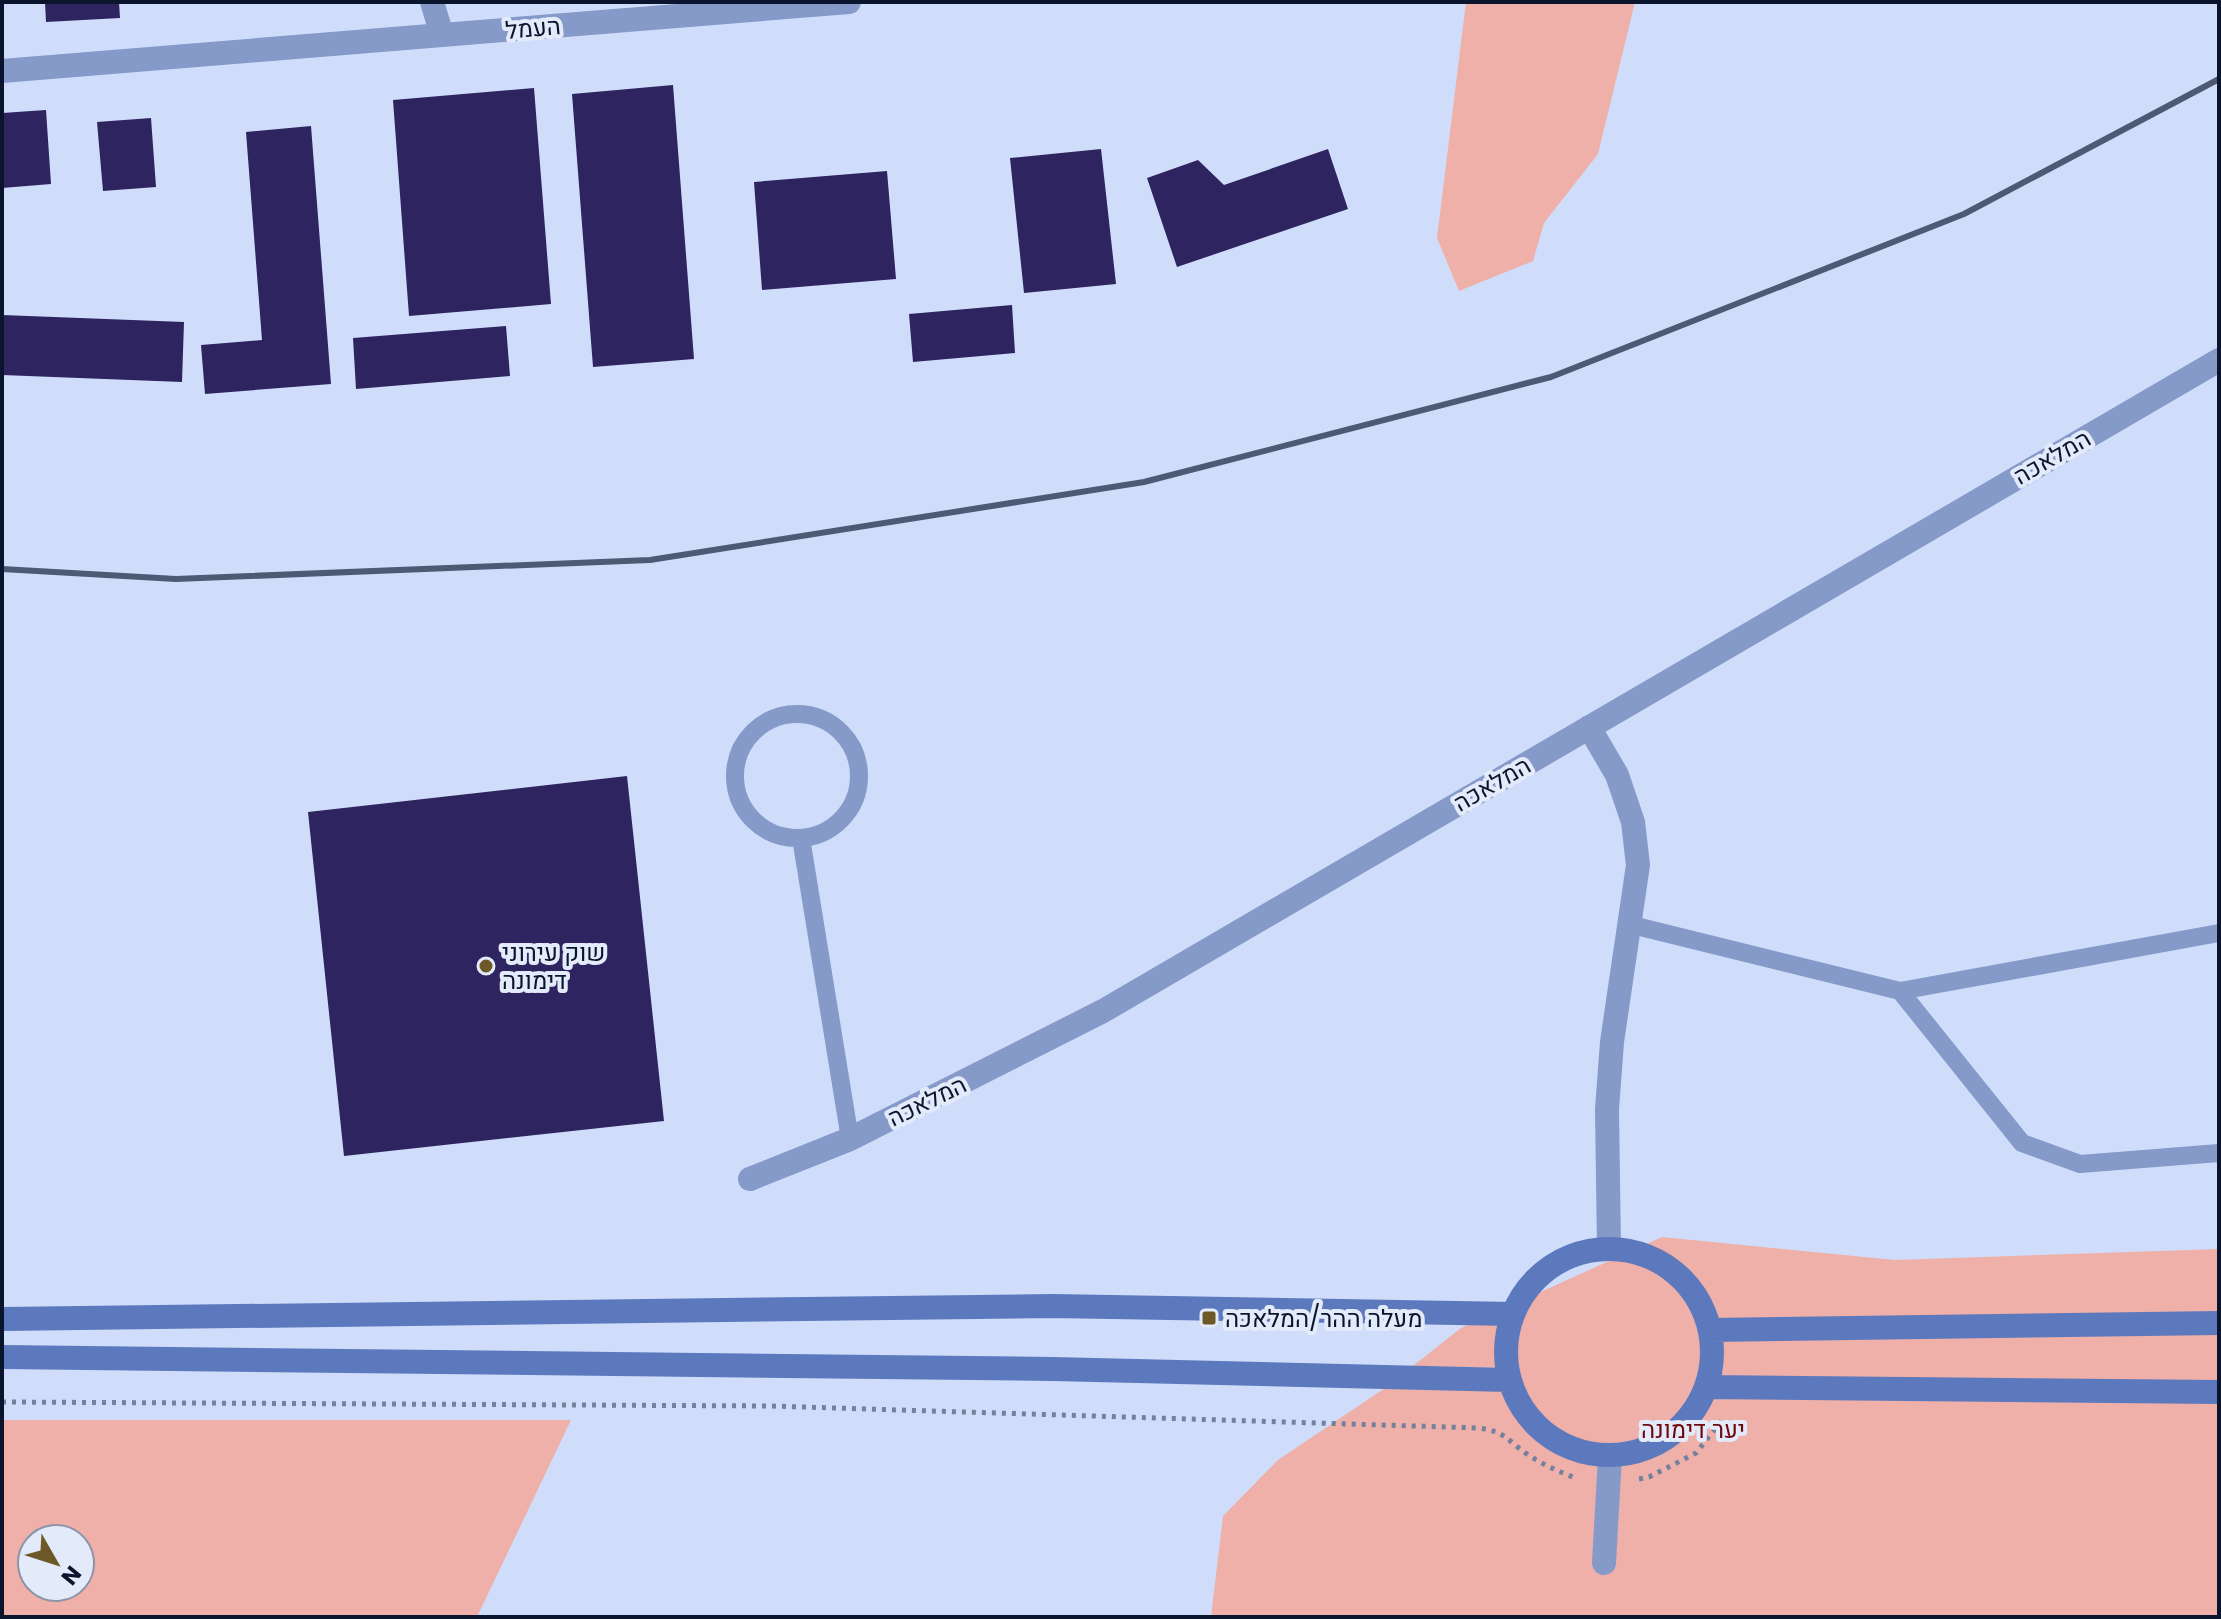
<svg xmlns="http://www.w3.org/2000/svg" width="2221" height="1619" font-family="Poppins,Heebo,sans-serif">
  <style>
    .green { fill: #eeb0a9; fill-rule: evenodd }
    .building { fill: #2e2460 }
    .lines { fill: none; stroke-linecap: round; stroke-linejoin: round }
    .path { stroke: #75819c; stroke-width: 5; stroke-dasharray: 4 6; stroke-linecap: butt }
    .service { stroke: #869ac9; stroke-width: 18 }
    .minor { stroke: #869ac9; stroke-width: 24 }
    .secondary { stroke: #5d79bd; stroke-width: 24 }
    .rail { stroke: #4e5973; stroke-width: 6 }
    .poi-dot { fill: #6d5927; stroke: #e3eaf9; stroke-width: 3 }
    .labels { text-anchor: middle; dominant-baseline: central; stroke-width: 8; stroke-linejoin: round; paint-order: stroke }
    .street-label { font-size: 24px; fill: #0a142d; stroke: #e3eaf9 }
    .poi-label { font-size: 24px; fill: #0a142d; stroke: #e3eaf9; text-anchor: start }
    .park-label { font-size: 24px; fill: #6e080c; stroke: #e3eaf9 }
  </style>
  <rect width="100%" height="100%" fill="#d0ddfa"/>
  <path class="green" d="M1466 2H1635L1598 154 1544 223 1533 261 1459 291 1437 238Z
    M1662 1237 1895 1260 2219 1249V1617H1211L1223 1516 1278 1460 1385 1388 1461 1328Z
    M2 1420H571L477 1617H2ZM32 1539H80V1587H32Z"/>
  <path class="building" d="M45 2H119L120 18 46 22Z
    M673 85 694 359 593 367 572 94Z
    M534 88 551 304 409 316 393 100Z
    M46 110 51 184 2 188V113Z
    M151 118 156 187 103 191 97 122Z
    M311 126 331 384 205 394 201 345 262 340 246 132Z
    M1101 149 1116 284 1024 293 1010 158Z
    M1328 149 1348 209 1177 267 1147 178 1198 160 1224 185Z
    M887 171 896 279 762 290 754 182Z
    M1012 305 1015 353 913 362 909 314Z
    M2 315 184 322 182 382 2 375Z
    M506 326 510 376 356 389 353 338Z
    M627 776 664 1121 344 1156 308 812Z"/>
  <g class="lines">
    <path class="path" d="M2 1402 771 1406 1478 1428C1507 1432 1505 1439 1527 1454 1543 1465 1560 1472 1578 1479
      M1639 1479 1649 1477 1696 1453 1723 1419"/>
    <path class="service" d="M735 776a62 62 0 1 1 124 0a62 62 0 1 1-124 0Z
      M801 838 850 1139
      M1628 924 1900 991 2219 933
      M1900 991 2022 1143 2080 1164 2219 1153"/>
    <path class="minor" d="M432 2 442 35 849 2
      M2 71 442 35
      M1589 727 1617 775 1633 822 1638 865 1612 1042 1607 1109 1609 1248
      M750 1179 850 1139 1103 1011 2219 360
      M1604 1563 1610 1456"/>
    <path class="secondary" d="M1506 1352a103 103 0 1 1 206 0a103 103 0 1 1-206 0Z
      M2 1319 1053 1306 1513 1314
      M1710 1330 2219 1323
      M2 1357 1053 1369 1509 1380
      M1706 1387 2219 1392"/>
    <path class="rail" d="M2 569 176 579 650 560 1144 482 1551 377 1964 214 2219 79"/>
  </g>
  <g class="poi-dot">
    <circle cx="486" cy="966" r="8"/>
    <rect x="1201" y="1310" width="16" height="16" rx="4"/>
  </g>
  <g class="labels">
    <g class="street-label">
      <text transform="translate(533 28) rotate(-5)">העמל</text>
      <text transform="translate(2052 457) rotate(-30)">המלאכה</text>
      <text transform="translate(1492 784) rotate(-30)">המלאכה</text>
      <text transform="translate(927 1101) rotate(-26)">המלאכה</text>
    </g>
    <g class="poi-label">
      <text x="502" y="952">שוק עירוני<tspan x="502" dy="28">דימונה</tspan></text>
      <text x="1225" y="1318">מעלה ההר/המלאכה</text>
    </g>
    <g class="park-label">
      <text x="1693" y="1429">יער דימונה</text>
    </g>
  </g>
  <rect width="2221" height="1619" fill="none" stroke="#0a142d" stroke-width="8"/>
  <g transform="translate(56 1563) rotate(129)"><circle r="38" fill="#e3eaf9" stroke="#8c94a7" stroke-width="2"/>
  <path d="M0-6L14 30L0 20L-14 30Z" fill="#6d5927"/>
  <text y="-12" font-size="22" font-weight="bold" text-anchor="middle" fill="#0a142d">N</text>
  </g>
</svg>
